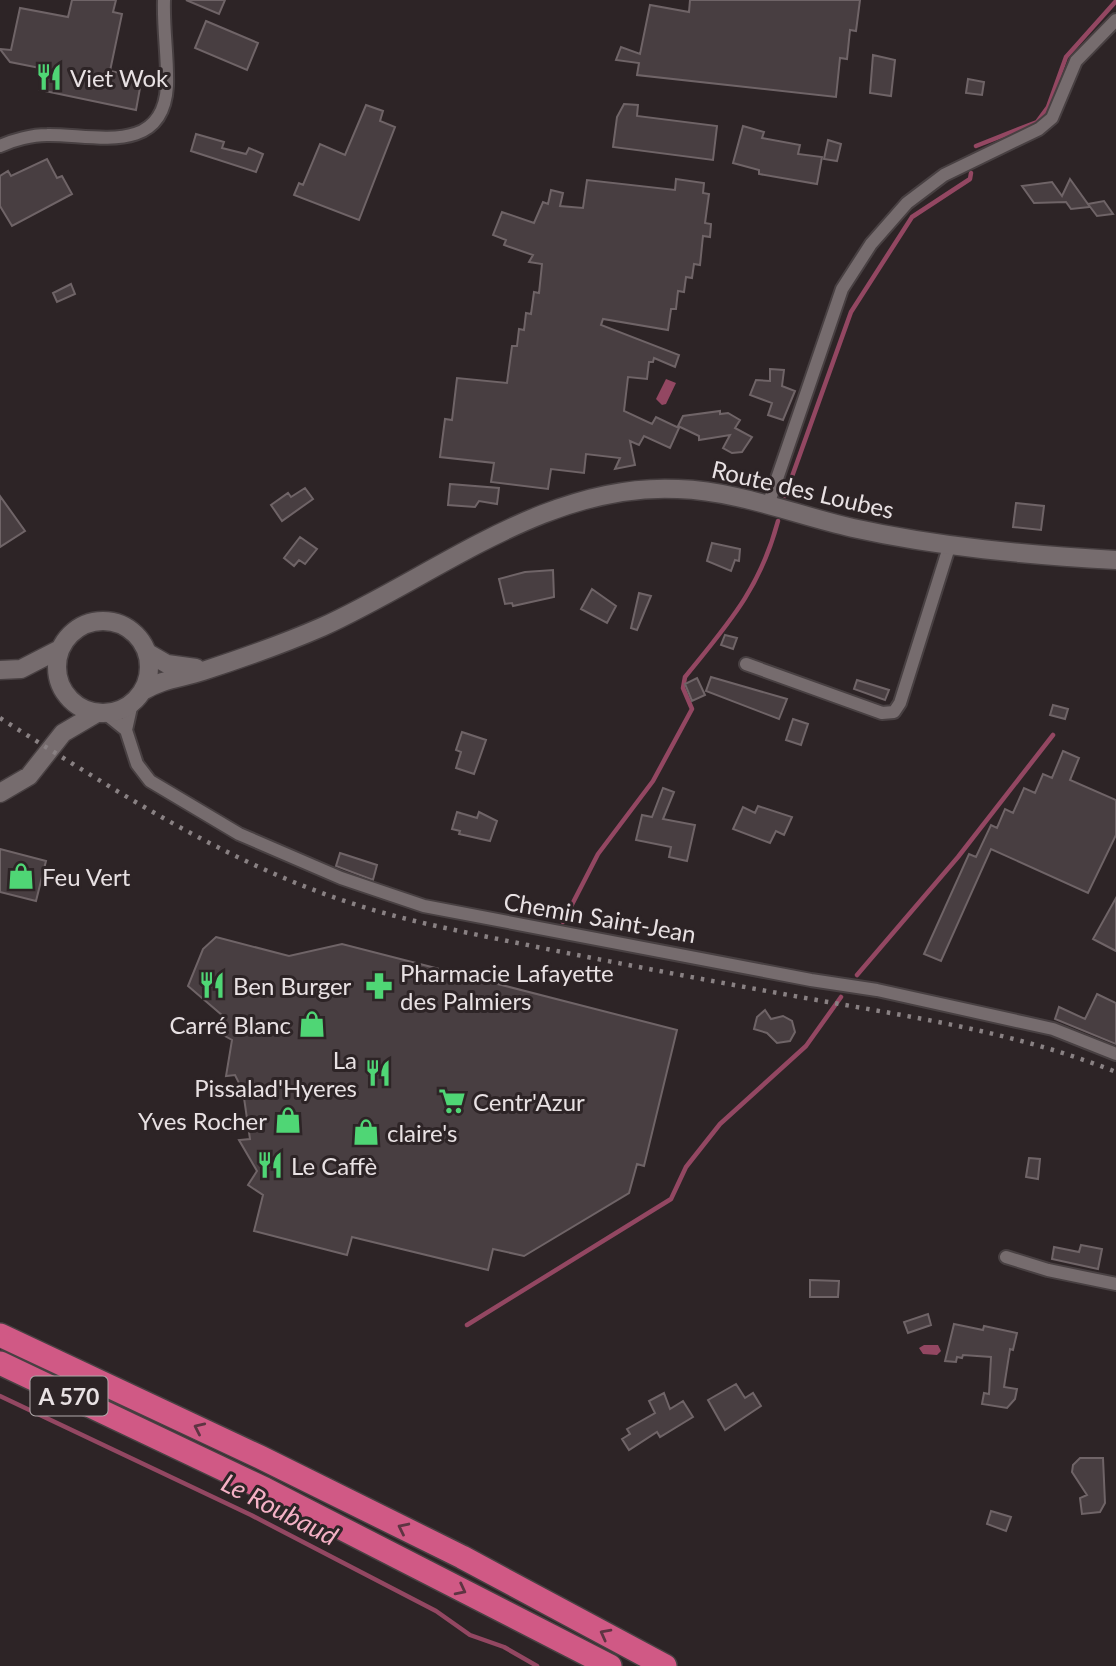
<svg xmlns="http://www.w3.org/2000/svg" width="1116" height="1666" font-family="Lato,sans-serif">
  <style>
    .water { fill: #934762 }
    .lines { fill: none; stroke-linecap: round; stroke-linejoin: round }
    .stream { stroke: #934762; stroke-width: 4.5 }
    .building { fill: #483e41; stroke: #6f6467; stroke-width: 2 }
    .street-casing { stroke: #484042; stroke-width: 16 }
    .secondary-casing { stroke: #484042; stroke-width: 21 }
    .highway-casing { stroke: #484042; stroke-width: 26 }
    .street { stroke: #766c6e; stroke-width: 12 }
    .secondary { stroke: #766c6e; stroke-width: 18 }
    .highway { stroke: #d05985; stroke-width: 23 }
    .rail { stroke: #898183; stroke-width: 4.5; stroke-dasharray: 3.5 7; stroke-linecap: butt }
    .oneway { stroke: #5e3442 }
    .labels { text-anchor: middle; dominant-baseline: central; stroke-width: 6; stroke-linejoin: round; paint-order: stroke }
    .shield { fill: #2d2426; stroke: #b0a8aa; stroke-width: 2 }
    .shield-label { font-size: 23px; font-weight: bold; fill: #e8e1e3 }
    .poi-label { font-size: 24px; fill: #e8e1e3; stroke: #2d2426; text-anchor: start }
    .street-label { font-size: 24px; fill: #e8e1e3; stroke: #2d2426 }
    .water-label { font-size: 26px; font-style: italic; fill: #f4b1c5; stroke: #2d2426 }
  </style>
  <rect width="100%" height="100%" fill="#2d2426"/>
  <path class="water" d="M666 379 676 383 666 404 662 405 656 399Z
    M924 1345H938L941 1351 937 1355 923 1354 919 1348Z"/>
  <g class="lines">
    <path class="stream" d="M976 146 1037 122 1048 107 1066 57 1116 1
      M785 496 851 312 912 217 970 179 971 173
      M563 922 598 854 653 781 692 709 683 688 685 677C728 624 760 589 778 521
      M857 975 958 857 1053 735
      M467 1325 671 1199 686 1167 720 1124 806 1046 841 997
      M0 1396 251 1515 436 1611 470 1635 504 1647 537 1666"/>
  </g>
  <path class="building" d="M72 0H116L113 12 122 14 110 71 142 77 136 110 40 90 45 69 10 62 0 49 11 50 20 8 68 17Z
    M186 0H225L219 14Z
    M690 0H860L856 31 850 30 847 59 840 58 836 97 637 75 639 63 616 60 621 47 640 54 650 5 689 12Z
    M206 21 258 43 247 70 195 48Z
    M873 55 895 60 891 96 870 93Z
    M968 79 984 82 982 95 966 93Z
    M624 104 638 105 637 116 717 126 713 160 613 147 617 117Z
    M366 105 383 111 380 121 395 127 359 220 294 195 299 183 303 185 320 144 345 155Z
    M743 126 764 132 762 138 800 145 798 154 822 157 817 184 759 174V170L733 163Z
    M196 134 224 142 222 148 246 154 249 148 263 154 256 172 191 151Z
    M828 140 841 144 837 161 824 159Z
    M47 159 57 178 62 176 72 194 12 226 0 206V176L8 171 11 176Z
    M676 179 704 183 703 193 709 194 705 223 711 224 710 237 703 236 700 265 694 264 692 278 686 277 684 292 678 291 676 309H671L668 330 603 319 601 325 679 355 675 367 654 358 653 362H649L647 379 628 377 624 411 652 424 656 417 679 428 670 448 644 436 639 445 630 441 635 465 615 469 620 458 586 454 584 473 551 469 548 489 491 482 494 463 440 457 445 419 452 420 457 378 507 383 512 346H517L519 329 524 330 526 313 531 314 534 292 539 293 542 264 529 262 533 255 504 245 506 240 493 235 502 212 534 223 543 202 548 204 551 190 563 193 560 206 583 208 587 180 675 190Z
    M1070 179 1090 207 1071 209 1066 202 1034 203 1022 186 1052 182 1062 196Z
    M1104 201 1113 214 1097 216 1088 204Z
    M71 284 75 294 57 302 53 293Z
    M770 369 784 370 782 386 795 391 783 420 768 415 772 403 750 395 756 380 770 381Z
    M720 411V414L728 413 740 420 735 428 752 437 742 452 732 453 723 448 730 435 699 440V436L678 426 683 416Z
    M450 484 499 488 497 504 479 501 475 507 448 505Z
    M305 488 313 499 282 521 271 505 288 493 291 497Z
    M0 496 25 531 0 547Z
    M1016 503 1044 506 1041 530 1013 527Z
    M300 537 317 549 305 564 299 560 294 566 284 558Z
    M712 543 740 549 739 561 735 560 731 571 707 561Z
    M553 570 554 597 513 606 512 603 505 604 499 579 525 572Z
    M592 589 616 606 607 623 581 609Z
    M639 593 651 596 637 630 631 628Z
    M725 635 737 638 733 649 721 645Z
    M711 677 787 699 779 719 706 691Z
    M697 678 705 695 692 701 685 684Z
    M857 680 889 690 885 700 854 689Z
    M1053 705 1068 709 1065 719 1050 715Z
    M793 719 808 724 801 745 786 740Z
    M462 732 486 740 474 774 456 768 461 752 456 750Z
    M1063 751 1079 758 1070 780 1116 800V835L1088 893 991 849 941 961 924 954 969 854 976 857 991 825 997 828 1005 809 1013 813 1024 788 1035 793 1043 774 1052 778Z
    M663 788 674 792 663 819 695 825 687 861 669 857 671 847 636 840 642 815 652 817Z
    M758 806 792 817 784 835 776 831 770 843 733 829 743 807 755 813Z
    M457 812 477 818 479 812 497 821 490 841 459 834 460 831 452 829Z
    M0 849 46 861 36 901 0 892Z
    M340 853 377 865 373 880 336 866Z
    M1116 898V951L1093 939Z
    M216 937 289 956 342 944 677 1030 644 1166 637 1164 629 1193 524 1256 493 1249 488 1270 352 1237 347 1255 254 1231 263 1195 248 1185 257 1171 239 1140 250 1139 243 1091 235 1075 226 1076 232 1040 214 1030 223 1016 188 986 203 949Z
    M1097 994 1116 1003V1044L1055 1019 1059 1007 1085 1019Z
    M765 1010 771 1019 783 1016 792 1021 795 1032 790 1041 777 1043 767 1033 754 1029 757 1017Z
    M1029 1158 1040 1159 1038 1179 1026 1177Z
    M1081 1245 1102 1249 1098 1269 1052 1259 1054 1247 1079 1252Z
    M810 1280 839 1281 838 1297H810Z
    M928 1314 931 1325 908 1333 904 1322Z
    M954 1324 983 1330 984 1326 1017 1333 1013 1350 1010 1349 1004 1387 1017 1389 1015 1399 1007 1408 982 1404 984 1393 989 1394 991 1357 963 1355 962 1358 957 1357 956 1362 945 1361Z
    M736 1384 745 1398 753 1393 761 1406 725 1430 708 1400Z
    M664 1393 670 1409 683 1401 693 1417 660 1437 657 1432 629 1450 622 1439 630 1434 627 1429 655 1413 649 1401Z
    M1080 1458H1103L1105 1503 1100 1512 1082 1514 1080 1498 1087 1495 1072 1472 1073 1465Z
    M991 1511 1011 1517 1006 1531 987 1524Z"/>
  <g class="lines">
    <defs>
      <path id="street" d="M0 146C13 140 32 135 47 135 92 134 163 157 167 86 168 58 163 29 164 0
        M768 505 842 289 871 244 907 203 944 175 1039 129 1052 118 1076 61 1116 20
        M746 664 882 713 894 712 900 703 950 544
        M105 713 126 730 137 764 150 781 239 834 341 878 424 906 811 980 877 990 1053 1029 1116 1054
        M126 730 132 703
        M1006 1257 1048 1270 1116 1284"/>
      <path id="secondary" d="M57 667a46 46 0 1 1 92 0a46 46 0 1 1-92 0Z
        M148 653 167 664 196 668
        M0 670 21 669 60 649
        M143 691C162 679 182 678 203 671 243 658 283 644 322 627 435 576 547 482 678 489 739 491 795 515 853 528 939 547 1028 555 1116 560
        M0 793 29 776 63 733 97 713"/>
      <path id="highway" d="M0 1335 260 1457 462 1557 665 1666
        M0 1363 265 1489 610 1666"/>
    </defs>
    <use href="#street" class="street-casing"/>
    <use href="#secondary" class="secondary-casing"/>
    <use href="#highway" class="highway-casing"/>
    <use href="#street" class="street"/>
    <use href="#secondary" class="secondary"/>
    <use href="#highway" class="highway"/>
    <path class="rail" d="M0 718C114 790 227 864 357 905 417 924 480 935 542 948 637 967 732 985 828 1002 925 1019 1024 1035 1116 1072"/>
  </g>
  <defs><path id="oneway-chevron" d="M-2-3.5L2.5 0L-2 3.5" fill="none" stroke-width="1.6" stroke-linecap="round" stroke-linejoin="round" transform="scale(1.75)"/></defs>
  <g class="oneway">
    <use href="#oneway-chevron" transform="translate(199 1428) rotate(-155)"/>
    <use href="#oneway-chevron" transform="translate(403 1528) rotate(-154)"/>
    <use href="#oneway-chevron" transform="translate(461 1590) rotate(27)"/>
    <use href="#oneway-chevron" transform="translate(605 1634) rotate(-152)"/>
  </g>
  <defs>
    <symbol id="restaurant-bare" viewBox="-9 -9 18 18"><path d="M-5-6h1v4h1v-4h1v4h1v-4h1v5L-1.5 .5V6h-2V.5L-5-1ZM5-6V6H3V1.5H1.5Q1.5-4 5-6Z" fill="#4fd675" stroke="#2d2426" stroke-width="2.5" paint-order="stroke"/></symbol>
    <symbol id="shop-bare" viewBox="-9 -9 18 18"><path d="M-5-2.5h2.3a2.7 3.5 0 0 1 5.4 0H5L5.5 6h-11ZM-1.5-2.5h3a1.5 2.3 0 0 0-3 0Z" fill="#4fd675" stroke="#2d2426" stroke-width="2.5" paint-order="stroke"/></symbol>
    <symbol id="pharmacy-bare" viewBox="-9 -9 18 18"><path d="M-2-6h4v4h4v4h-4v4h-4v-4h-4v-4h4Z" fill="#4fd675" stroke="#2d2426" stroke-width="2.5" paint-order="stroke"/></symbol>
    <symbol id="supermarket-bare" viewBox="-9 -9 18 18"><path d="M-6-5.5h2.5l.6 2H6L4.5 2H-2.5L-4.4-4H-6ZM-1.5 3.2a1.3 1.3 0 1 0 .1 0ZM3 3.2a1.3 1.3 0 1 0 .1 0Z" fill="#4fd675" stroke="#2d2426" stroke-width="2.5" paint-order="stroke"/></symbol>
  </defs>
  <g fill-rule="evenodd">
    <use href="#restaurant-bare" x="30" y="58" width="38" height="38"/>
    <use href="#shop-bare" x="2" y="857" width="38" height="38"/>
    <use href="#restaurant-bare" x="193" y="966" width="38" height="38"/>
    <use href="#pharmacy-bare" x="360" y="967" width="38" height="38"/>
    <use href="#shop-bare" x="293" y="1005" width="38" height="38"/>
    <use href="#restaurant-bare" x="359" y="1054" width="38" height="38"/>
    <use href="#supermarket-bare" x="433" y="1082" width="38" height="38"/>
    <use href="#shop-bare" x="269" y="1101" width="38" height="38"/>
    <use href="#shop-bare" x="347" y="1113" width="38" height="38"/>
    <use href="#restaurant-bare" x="251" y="1146" width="38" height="38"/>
  </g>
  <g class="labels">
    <rect class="shield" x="30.5" y="1376.5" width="77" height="39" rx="5"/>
    <g class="shield-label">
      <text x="69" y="1396">A 570</text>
    </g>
    <g class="poi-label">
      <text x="70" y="77">Viet Wok</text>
      <text x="42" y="876">Feu Vert</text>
      <text x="400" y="972">Pharmacie Lafayette<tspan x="400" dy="28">des Palmiers</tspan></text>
      <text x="233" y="985">Ben Burger</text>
      <text x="291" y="1024" text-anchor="end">Carré Blanc</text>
      <text x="357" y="1059" text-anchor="end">La<tspan x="357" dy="28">Pissalad'Hyeres</tspan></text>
      <text x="473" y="1101">Centr'Azur</text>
      <text x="267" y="1120" text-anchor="end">Yves Rocher</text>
      <text x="387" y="1132">claire's</text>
      <text x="291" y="1165">Le Caffè</text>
    </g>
    <g class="street-label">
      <text transform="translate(803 489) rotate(13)">Route des Loubes</text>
      <text transform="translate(600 917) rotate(10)">Chemin Saint-Jean</text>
    </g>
    <g class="water-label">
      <text transform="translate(280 1509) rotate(27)">Le Roubaud</text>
    </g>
  </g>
</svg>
